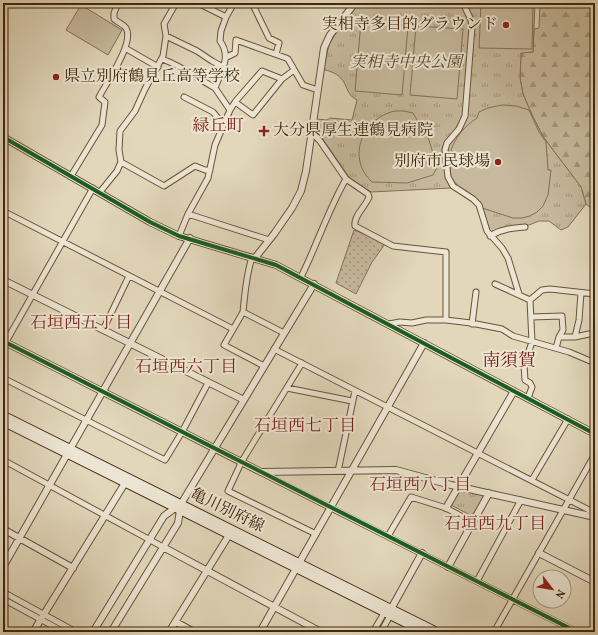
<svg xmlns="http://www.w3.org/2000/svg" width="598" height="635" font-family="Vollkorn,'Noto Serif JP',serif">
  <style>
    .grass { fill: url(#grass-dots); stroke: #847054 }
    .forest { fill: url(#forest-firs); stroke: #847054 }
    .park { fill: url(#park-tufts); stroke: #847054 }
    .pitch { fill: #c7b99d; stroke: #847054 }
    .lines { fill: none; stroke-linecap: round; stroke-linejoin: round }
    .minor-casing { stroke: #695337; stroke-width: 7 }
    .tertiary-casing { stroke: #695337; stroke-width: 8 }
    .secondary-casing { stroke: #41270b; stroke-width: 9 }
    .minor { stroke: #ece5d3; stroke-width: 5 }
    .tertiary { stroke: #ece5d3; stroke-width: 6 }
    .secondary { stroke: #ece5d3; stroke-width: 7 }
    .cycleway-casing { stroke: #ece5d3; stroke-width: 6 }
    .cycleway { stroke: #1b5e20; stroke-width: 4 }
    .poi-dot { fill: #8f2418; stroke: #ece5d3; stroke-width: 1.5 }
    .labels { text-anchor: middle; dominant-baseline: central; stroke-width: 4; stroke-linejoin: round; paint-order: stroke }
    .poi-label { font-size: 16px; fill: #41270b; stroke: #ece5d3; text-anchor: end }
    .park-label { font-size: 16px; font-style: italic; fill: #5c4428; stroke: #ece5d3 }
    .street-label { font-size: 16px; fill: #41270b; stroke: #ece5d3 }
    .neighbourhood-label { font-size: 17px; fill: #7a1f14; stroke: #ece5d3 }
    .quarter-label { font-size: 18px; fill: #7a1f14; stroke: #ece5d3 }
  </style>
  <defs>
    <pattern id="grass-dots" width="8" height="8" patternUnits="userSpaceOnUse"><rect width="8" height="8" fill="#c7b99d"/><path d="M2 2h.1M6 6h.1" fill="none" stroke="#a3967e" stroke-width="1.8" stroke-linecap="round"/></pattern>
    <pattern id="forest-firs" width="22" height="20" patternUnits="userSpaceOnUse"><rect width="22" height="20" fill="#c7b99d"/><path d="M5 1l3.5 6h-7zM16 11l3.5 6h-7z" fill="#a3967e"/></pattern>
    <pattern id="park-tufts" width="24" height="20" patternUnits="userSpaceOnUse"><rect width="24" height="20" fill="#c7b99d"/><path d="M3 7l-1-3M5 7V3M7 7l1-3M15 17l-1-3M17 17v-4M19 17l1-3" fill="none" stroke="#a3967e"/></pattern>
  </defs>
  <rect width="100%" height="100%" fill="#e2d7bb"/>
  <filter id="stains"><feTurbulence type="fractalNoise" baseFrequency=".005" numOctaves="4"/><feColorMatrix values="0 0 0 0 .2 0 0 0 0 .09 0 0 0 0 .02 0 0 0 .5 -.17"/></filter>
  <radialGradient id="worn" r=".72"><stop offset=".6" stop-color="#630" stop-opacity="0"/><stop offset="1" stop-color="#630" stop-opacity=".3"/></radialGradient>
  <path class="grass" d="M354 230 365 234 385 244 372 262 356 294 336 283Z"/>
  <path class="forest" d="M540 3H595V211L586 204 581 187 544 138 533 117 523 94 520 78 521 52H533L534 29 539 28Z"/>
  <path class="park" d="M359 3H461L469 21 470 27 463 116 455 130 445 141 442 149 446 178 449 185 451 188 371 192 355 183 349 177 316 129 317 119 327 120 330 118 352 120 357 100C342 93 351 76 325 70L324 67 329 45 334 36Z
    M465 3H535L533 52 521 53 520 78 523 94 533 117 544 138 581 187 586 204 568 227 561 230 549 221H539L529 225 512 227 491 234 482 208 451 177 448 146 462 128 467 116 474 29Z
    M461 489 486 495 472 516 451 505Z"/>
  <path class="pitch" d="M481 3H533L532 49 479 48Z
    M81 5 122 30 108 55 66 30Z
    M361 22 408 26 402 95 355 91Z
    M416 26 463 29 457 99 410 95Z
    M502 105 516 106 529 110 539 132 546 142 548 170H551L548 195 543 206 537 212 530 216 522 218H513L482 208 457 185 451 177 449 157 453 154 451 150C456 136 465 126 477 118L479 112 488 108Z
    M395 111H404L413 113 429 140 437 167 433 175 407 183 372 182C346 158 362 118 395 111Z"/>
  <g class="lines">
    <defs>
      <path id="minor" d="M169 3 175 5
        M198 3 226 17
        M252 3 269 38 279 43 276 54
        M463 3 471 20 472 27 465 116 459 129 447 143 445 150 448 177 453 186 473 199 479 205 487 231 502 248 508 258 519 294
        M166 36 197 51 212 61 223 67
        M125 48 158 67
        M227 57 235 53 236 40 286 58 288 59 303 85 318 90
        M162 59C182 66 197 78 215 88
        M184 97 213 112 223 124
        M235 102 253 115 282 79 294 70
        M230 110 215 88C221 71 232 57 220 41L221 31 226 17 234 3
        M311 132 320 141 346 179 368 194 369 197C366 206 353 216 355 226L393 246 446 252V320
        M121 162 164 186 195 166 205 170H210
        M71 176 102 125 105 102 99 97C106 83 135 43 126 28 123 24 117 22 114 19V13L118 3
        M100 192 117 171 121 162 119 150 120 131 135 111 145 89 163 56 166 36 164 24 176 3
        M3 211 233 329
        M188 214 269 240
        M179 236 188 214 208 178 215 145 230 110 235 102 262 71 282 79
        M490 236C501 229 513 228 525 227
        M301 277C317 245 328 210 346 179
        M495 284 530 300 532 342 524 365 525 380 530 383 532 387 528 398
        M530 300 542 290 550 289 595 294
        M243 312C245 292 246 276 252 257
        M531 317 562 316 563 330 559 337 556 348
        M389 324 400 322 412 323 426 320H446L471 323 502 329 513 336 569 352 595 363
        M472 324 476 292
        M103 330 129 276
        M559 337H575L579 320 581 293
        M575 337 589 334
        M3 347 93 188
        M274 349 595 513
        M302 363 242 461 228 491 316 534
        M264 366 224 345 243 312 284 333
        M3 378 165 460 182 432 208 383
        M287 388 352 401
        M3 460 163 547
        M338 471 355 391
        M262 473 577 632
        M532 480 568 419
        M388 536 411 497 446 508 472 522
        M477 581 521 500
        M3 592 76 632
        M3 599 64 632
        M373 632 384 613 387 611
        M381 632 391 614
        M494 632 595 454"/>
      <path id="tertiary" d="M3 137 150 222 179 236 276 265 595 434
        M255 258 274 234 292 208 301 191 306 171 324 48 330 35 355 3
        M3 280 244 400
        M3 341 261 472 396 470 451 485 595 517
        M446 508 514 391
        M3 529 73 568
        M163 547 321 632
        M539 553 595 582
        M3 567 190 238
        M448 567 489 493
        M391 609 422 553
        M176 622 194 632
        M33 632 125 483
        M93 632 164 516 178 506
        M111 632 178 523 181 504 314 284
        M169 632 229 535
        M260 632 424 343"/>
      <path id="secondary" d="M3 415 438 632
        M3 422 423 632"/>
    </defs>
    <use href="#minor" class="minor-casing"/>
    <use href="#tertiary" class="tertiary-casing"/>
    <use href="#secondary" class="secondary-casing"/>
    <use href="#minor" class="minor"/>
    <use href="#tertiary" class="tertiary"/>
    <use href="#secondary" class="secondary"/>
    <defs>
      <path id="cycleway" d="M3 137 150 222 179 236 276 265 595 434
        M3 341 577 632"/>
    </defs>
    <use href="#cycleway" class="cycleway-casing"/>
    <use href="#cycleway" class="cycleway"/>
  </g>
  <g class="poi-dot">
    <circle cx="506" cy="25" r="4"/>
    <circle cx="56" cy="77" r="4"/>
    <path d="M262 125h4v4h4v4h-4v4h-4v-4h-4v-4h4z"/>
    <circle cx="498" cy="162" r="4"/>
  </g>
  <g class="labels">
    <g class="poi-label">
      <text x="498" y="25">実相寺多目的グラウンド</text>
      <text x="64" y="77" text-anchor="start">県立別府鶴見丘高等学校</text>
      <text x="273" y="131" text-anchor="start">大分県厚生連鶴見病院</text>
      <text x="490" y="162">別府市民球場</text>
    </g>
    <g class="park-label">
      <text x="406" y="63">実相寺中央公園</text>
    </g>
    <g class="street-label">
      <text transform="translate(227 511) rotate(26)">亀川別府線</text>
    </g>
    <g class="neighbourhood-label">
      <text x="218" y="126">緑丘町</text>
      <text x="81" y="323">石垣西五丁目</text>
      <text x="186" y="367">石垣西六丁目</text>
      <text x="305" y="426">石垣西七丁目</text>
      <text x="420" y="485">石垣西八丁目</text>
      <text x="495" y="524">石垣西九丁目</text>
    </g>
    <g class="quarter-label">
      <text x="509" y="361">南須賀</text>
    </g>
  </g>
  <rect width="598" height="635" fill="none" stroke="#e2d7bb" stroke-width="16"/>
  <rect x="4" y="4" width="590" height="627" fill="none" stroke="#41270b" stroke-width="2"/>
  <rect x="8" y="8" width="582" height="619" fill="none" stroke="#41270b"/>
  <g transform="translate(552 589) rotate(121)"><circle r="19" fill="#ece5d3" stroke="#a89983"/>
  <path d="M0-3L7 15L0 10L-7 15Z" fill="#8f2418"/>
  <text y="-6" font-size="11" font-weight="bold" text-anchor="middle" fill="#41270b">N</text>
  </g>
  <rect width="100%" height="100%" filter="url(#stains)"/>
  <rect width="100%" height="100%" fill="url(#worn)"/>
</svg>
